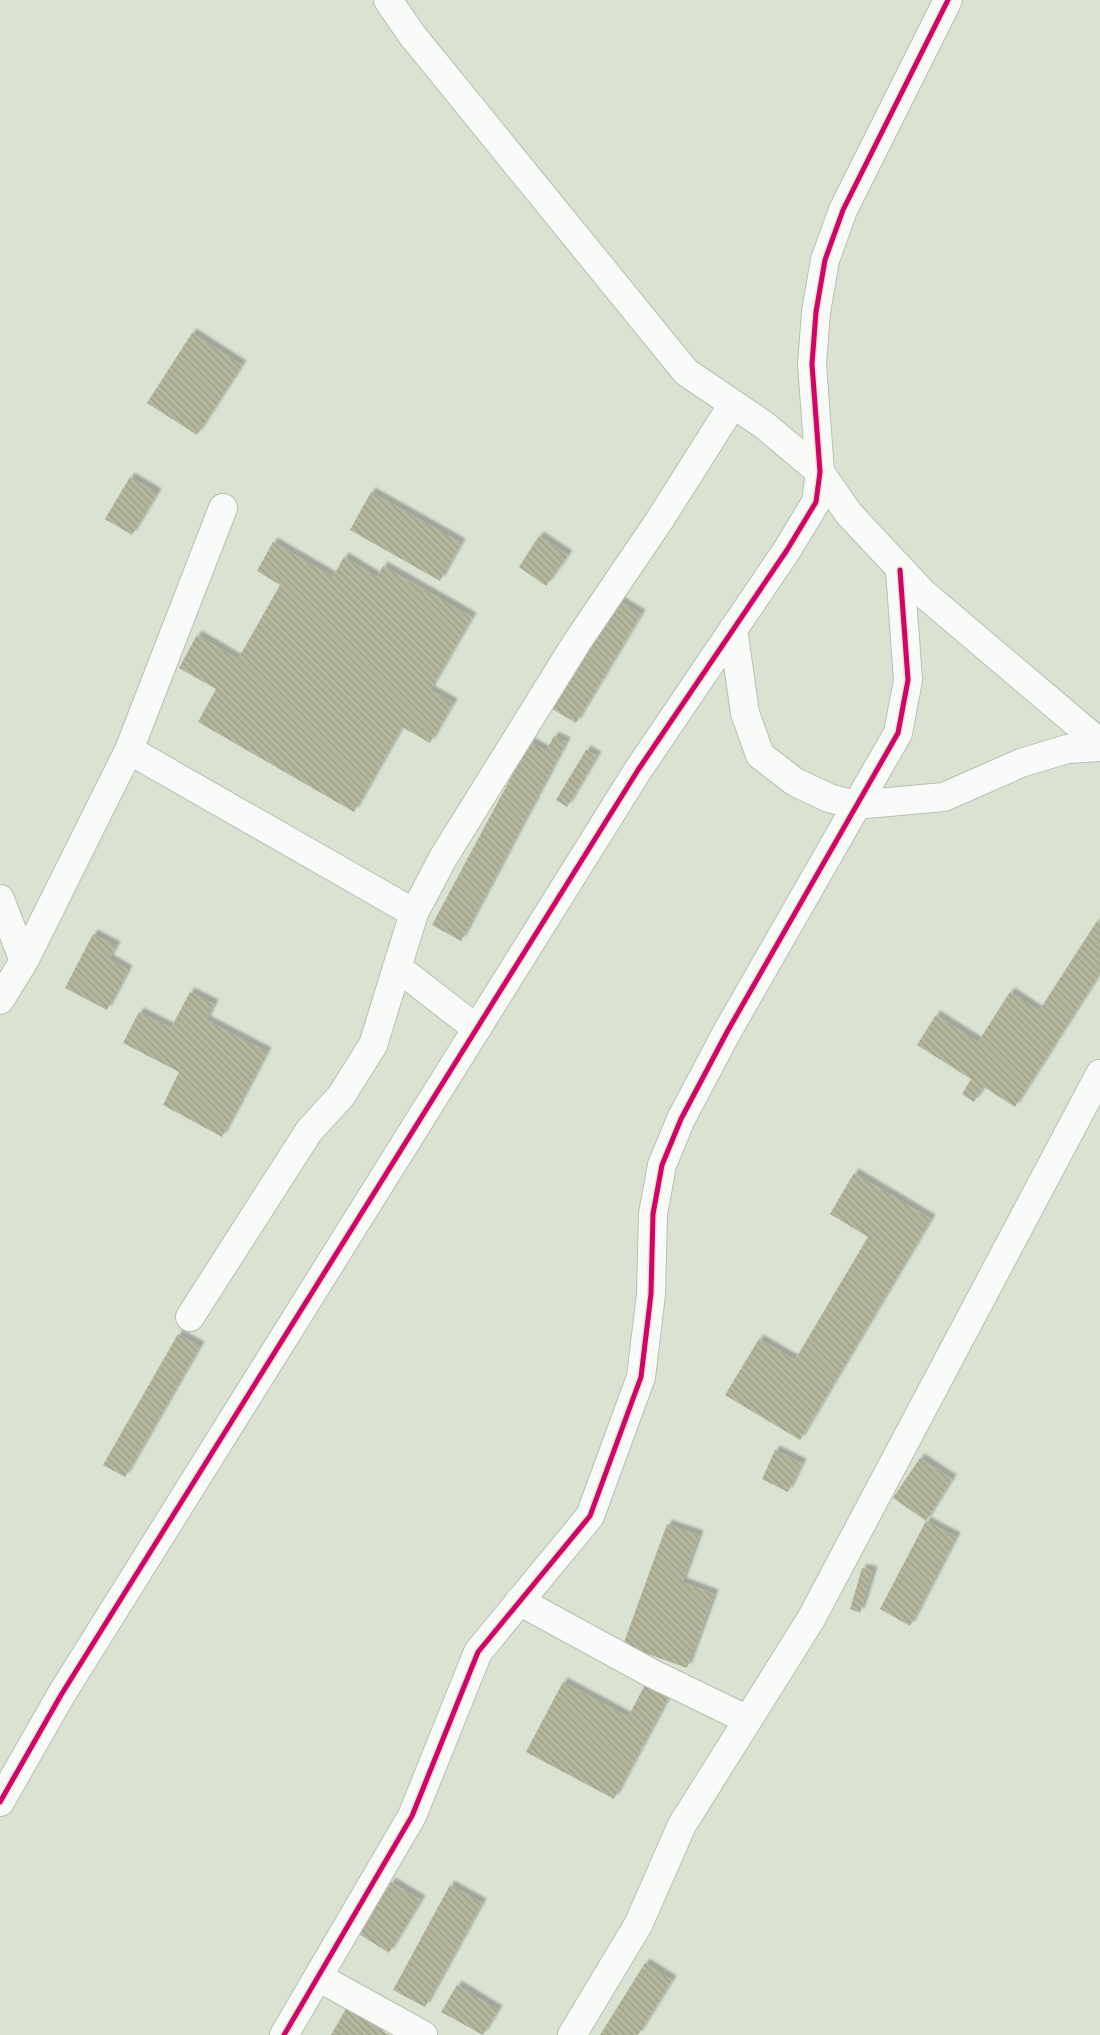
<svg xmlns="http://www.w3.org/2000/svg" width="1100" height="2035" font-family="Commissioner,sans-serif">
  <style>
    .building { fill: url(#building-back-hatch); filter: url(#shadow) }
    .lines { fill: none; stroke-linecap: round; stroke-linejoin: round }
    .minor-casing { stroke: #b8bfb1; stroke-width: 30 }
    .minor { stroke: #f9fbf8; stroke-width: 28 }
    .cycleway-casing { stroke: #daebca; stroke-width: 8 }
    .cycleway { stroke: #d6006c; stroke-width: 5 }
  </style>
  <defs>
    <pattern id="building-back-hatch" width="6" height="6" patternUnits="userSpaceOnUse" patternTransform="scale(1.25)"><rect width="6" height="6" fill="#b4b79d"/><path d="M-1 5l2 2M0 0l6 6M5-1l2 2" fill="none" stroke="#9a9c86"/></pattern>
    <filter id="shadow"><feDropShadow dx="4.5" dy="-4.5" stdDeviation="1" flood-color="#0004"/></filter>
  </defs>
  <rect width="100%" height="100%" fill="#dae3d2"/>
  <path class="building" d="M192 333 242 365 197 435 147 403Z
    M130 477 157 493 132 535 105 519Z
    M371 492 461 543 440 581 350 530Z
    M539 536 568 555 546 586 519 567Z
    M273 542 333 577 344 557 377 577 383 566 472 617 430 690 453 703 430 743 402 727 354 812 198 722 216 689 179 668 197 635 238 659 280 585 257 571Z
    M614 598 641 614 576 723 549 707Z
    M554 736 566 742 461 941 432 925 530 742 546 751Z
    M586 750 597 756 567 807 556 800Z
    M1097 921 1100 923V973L1015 1107 984 1087 974 1102 962 1094 971 1079 917 1045 936 1015 978 1042 1010 992 1039 1011Z
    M93 934 116 946 109 959 128 970 107 1010 65 988Z
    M190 992 214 1004 206 1020 267 1052 222 1137 163 1105 179 1072 123 1043 139 1012 171 1028Z
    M854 1173 931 1219 800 1440 725 1395 759 1339 795 1360 868 1237 830 1214Z
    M178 1334 200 1346 125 1477 103 1465Z
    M775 1450 802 1463 788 1492 762 1479Z
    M920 1458 952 1479 926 1521 893 1498Z
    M926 1521 956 1537 910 1626 880 1609Z
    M667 1524 699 1535 682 1582 714 1594 687 1668 623 1645Z
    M862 1568 873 1571 860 1613 850 1609Z
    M647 1681 670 1694 614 1799 526 1752 563 1682 628 1717Z
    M391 1882 421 1900 389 1953 359 1934Z
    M450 1885 482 1903 425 2007 393 1990Z
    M645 1963 672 1980 638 2035H600Z
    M457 1985 498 2010 483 2035 441 2012Z
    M346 2009 389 2035H331Z"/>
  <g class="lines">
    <defs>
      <path id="minor" d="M388 0 412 35 686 372 764 425 820 472 849 514 924 594 1100 743
        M733 629 745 713 760 755 795 782 829 798 855 805 944 797 1021 763 1067 749 1100 747
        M129 750 414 913
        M0 899 24 961
        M397 967 477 1029
        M0 1000 24 961 129 750 223 508
        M190 1317 309 1131 341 1096 373 1045 414 913 443 858 577 642 659 521 733 404
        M519 1601 651 1673 748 1720
        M0 1802 61 1695 638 770 787 550 816 502 820 472 812 364 816 312 825 260 843 210 948 0
        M318 1977 423 2035
        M284 2035 412 1816 478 1652 590 1516 641 1377 651 1294 653 1214 662 1165 681 1119 727 1032 898 733 908 680 900 570
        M572 2035 638 1925 682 1825 811 1619 1100 1074"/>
    </defs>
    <use href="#minor" class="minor-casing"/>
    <use href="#minor" class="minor"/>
    <defs>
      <path id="cycleway" d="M0 1802 61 1695 638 770 787 550 816 502 820 472 812 364 816 312 825 260 843 210 948 0
        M284 2035 412 1816 478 1652 590 1516 641 1377 651 1294 653 1214 662 1165 681 1119 727 1032 898 733 908 680 900 570"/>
    </defs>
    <use href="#cycleway" class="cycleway-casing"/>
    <use href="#cycleway" class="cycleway"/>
  </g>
</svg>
